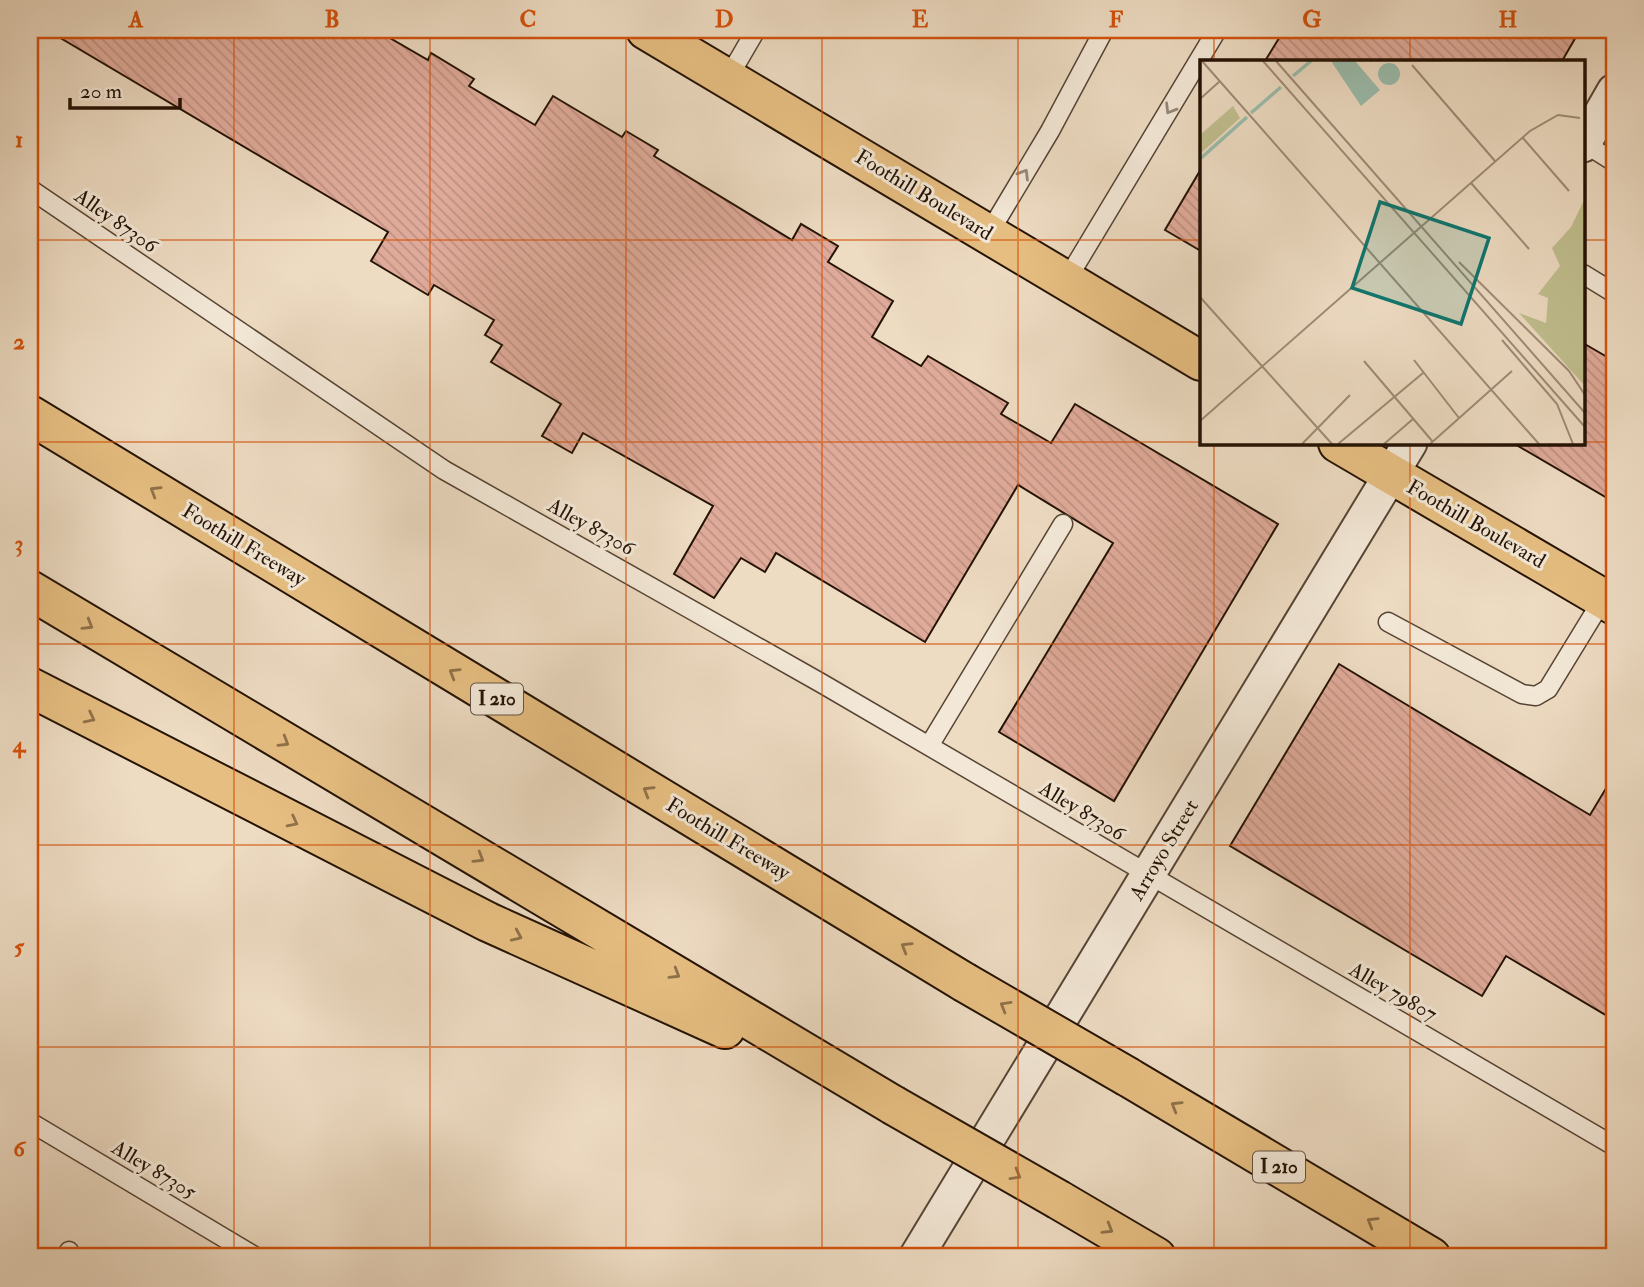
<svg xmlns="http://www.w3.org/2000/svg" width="1644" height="1287" font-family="'IM FELL Double Pica',serif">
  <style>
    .building { fill: url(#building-back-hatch); stroke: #241204; stroke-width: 2 }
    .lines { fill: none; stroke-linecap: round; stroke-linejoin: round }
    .service-casing { stroke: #564434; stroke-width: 21 }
    .minor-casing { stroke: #564434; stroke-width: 37 }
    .primary-casing { stroke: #241204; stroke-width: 42 }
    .motorway-casing { stroke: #241204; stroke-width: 42 }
    .service { stroke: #f3e8d7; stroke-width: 18 }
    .minor { stroke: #f3e8d7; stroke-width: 33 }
    .primary { stroke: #e6be81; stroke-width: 38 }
    .motorway { stroke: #e6be81; stroke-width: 38 }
    .motorway-bridge-casing { stroke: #241204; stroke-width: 42; stroke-linecap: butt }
    .motorway-bridge { stroke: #e6be81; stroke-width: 38 }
    .oneway { stroke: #968878 }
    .oneway2 { stroke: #8f7149 }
    .grid { fill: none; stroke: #d4520b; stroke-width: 2; stroke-opacity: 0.55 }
    .labels { text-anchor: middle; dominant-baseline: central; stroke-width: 6; stroke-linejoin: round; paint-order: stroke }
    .shield { fill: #f3e8d7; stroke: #625243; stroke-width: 2 }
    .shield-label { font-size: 19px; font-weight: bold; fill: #241204 }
    .street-label { font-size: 21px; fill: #241204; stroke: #f3e8d7 }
    .inset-river { fill: none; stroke: #9abcac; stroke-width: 3.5 }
    .inset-road { fill: none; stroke: #9d8b76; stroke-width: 2 }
    .view { fill: #0f766e; fill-opacity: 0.15; stroke: #0f766e; stroke-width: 3.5 }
    .inset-edge { fill: none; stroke: #241204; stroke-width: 3.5 }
    .neatline { fill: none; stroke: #d4520b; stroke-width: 2.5 }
    .grid-label { font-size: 23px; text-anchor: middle; font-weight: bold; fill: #d4520b }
  </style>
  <defs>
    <pattern id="building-back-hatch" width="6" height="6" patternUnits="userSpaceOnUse" patternTransform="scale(1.75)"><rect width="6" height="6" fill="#dfaa99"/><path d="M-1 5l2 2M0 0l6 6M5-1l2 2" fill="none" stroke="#bf9182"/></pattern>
  </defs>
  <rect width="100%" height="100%" fill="#eddbc2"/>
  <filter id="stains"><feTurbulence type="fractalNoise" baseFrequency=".00286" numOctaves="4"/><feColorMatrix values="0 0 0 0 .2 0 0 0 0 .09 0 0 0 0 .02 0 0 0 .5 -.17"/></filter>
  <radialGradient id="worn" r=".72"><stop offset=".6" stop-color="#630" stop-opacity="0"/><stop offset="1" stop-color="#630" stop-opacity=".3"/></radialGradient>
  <path class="building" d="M47 30H376L428 60 431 53 474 79 469 86 535 125 553 96 622 137 626 131 658 150 654 156 792 240 801 224 838 246 828 262 893 301 872 337 921 366 928 356 1008 403 1001 414 1051 443 1075 404 1278 524 1114 801 999 732 1113 543 1018 485 925 642 776 553 765 572 741 558 714 598 674 574 713 506 583 433 572 453 542 436 561 404 491 362 502 345 485 335 494 320 434 285 428 295 371 261 388 232Z
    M1284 30H1580L1562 61H1265Z
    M1201 169V251L1165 230Z
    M1583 343 1614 361V502L1513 443H1583Z
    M1339 664 1590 815 1614 775V1020L1506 956 1482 996 1230 846Z"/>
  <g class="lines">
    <defs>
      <path id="service" d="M728 78 756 30
        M1584 143 1614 162
        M30 189 444 470 821 683 1614 1146
        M989 233 1050 131 1104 30
        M1583 274 1614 293
        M1066 281 1217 30
        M1388 622 1522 694 1536 696 1548 689 1603 599
        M929 746 1063 524
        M30 1122 256 1257
        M65 1257 69 1251"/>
      <path id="minor" d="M1583 145 1614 91
        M916 1257 1410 443"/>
      <path id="primary" d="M646 30 1201 361
        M1338 443 1614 605"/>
      <path id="motorway" d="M30 415 964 982
        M30 590 893 1105
        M30 687 488 922 725 1029
        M1128 1077 1431 1257
        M1059 1200 1156 1257"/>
    </defs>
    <use href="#service" class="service-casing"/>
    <use href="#minor" class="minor-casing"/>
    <use href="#primary" class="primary-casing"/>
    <use href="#motorway" class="motorway-casing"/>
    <use href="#service" class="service"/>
    <use href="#minor" class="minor"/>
    <use href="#primary" class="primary"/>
    <use href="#motorway" class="motorway"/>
    <defs>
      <path id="motorway-bridge" d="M964 982 1128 1077
        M893 1105 1059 1200"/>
    </defs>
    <use href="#motorway-bridge" class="motorway-bridge-casing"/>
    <use href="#motorway-bridge" class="motorway-bridge"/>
  </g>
  <defs><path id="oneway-chevron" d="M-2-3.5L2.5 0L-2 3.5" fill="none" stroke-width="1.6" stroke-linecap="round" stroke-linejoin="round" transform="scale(1.75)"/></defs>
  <g class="oneway">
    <use href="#oneway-chevron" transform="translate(1170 109) rotate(121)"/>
    <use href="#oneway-chevron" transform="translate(1024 174) rotate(-59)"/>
  </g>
  <g class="oneway2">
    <use href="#oneway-chevron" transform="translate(155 491) rotate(-149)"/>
    <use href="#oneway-chevron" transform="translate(88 625) rotate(31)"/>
    <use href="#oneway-chevron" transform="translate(454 673) rotate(-149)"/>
    <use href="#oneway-chevron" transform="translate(90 718) rotate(27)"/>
    <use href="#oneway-chevron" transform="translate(284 742) rotate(31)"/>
    <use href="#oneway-chevron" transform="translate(648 791) rotate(-149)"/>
    <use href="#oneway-chevron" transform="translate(293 822) rotate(27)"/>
    <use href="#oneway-chevron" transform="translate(479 858) rotate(31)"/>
    <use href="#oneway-chevron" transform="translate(517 936) rotate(24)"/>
    <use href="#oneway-chevron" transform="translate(906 947) rotate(-149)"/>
    <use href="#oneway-chevron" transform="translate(675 974) rotate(31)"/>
    <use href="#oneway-chevron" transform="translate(1005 1006) rotate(-150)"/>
    <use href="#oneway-chevron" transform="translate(1176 1106) rotate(-149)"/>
    <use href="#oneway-chevron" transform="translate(1016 1175) rotate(30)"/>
    <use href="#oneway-chevron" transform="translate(1372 1222) rotate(-149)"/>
    <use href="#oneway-chevron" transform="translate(1108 1229) rotate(31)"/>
  </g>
  <path class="grid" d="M234 30V1257M430 30V1257M626 30V1257M822 30V1257M1018 30V1257M1214 30V61M1410 30V61M30 240H1201M1583 240H1614M30 442H1201M1583 442H1614M1214 443V1257M1410 443V1257M30 644H1614M30 845H1614M30 1047H1614"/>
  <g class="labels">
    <g class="shield">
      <rect x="471" y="683.5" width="52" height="31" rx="5"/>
      <rect x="1253" y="1151.5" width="52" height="31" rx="5"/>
    </g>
    <g class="shield-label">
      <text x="497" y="699">I 210</text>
      <text x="1279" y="1167">I 210</text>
    </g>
    <g class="street-label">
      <text transform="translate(924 195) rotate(31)">Foothill Boulevard</text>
      <text transform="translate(116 221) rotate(35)">Alley 87306</text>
      <text transform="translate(1476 524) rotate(30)">Foothill Boulevard</text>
      <text transform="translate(591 527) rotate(29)">Alley 87306</text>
      <text transform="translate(244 545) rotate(31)">Foothill Freeway</text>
      <text transform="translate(1082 811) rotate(31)">Alley 87306</text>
      <text transform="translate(728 839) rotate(31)">Foothill Freeway</text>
      <text transform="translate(1164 850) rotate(-59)">Arroyo Street</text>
      <text transform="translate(1393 992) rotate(30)">Alley 79807</text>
      <text transform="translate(154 1170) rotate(31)">Alley 87305</text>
    </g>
  </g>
  <g transform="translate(1200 60)">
    <rect width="385" height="385" fill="#eddbc2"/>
    <path d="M385 138V326L319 253 346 263 348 238 338 234 360 206 352 188 371 167Z" fill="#c0be8e"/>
    <path d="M33 46 40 58 0 94V75Z" fill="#c0be8e"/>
    <path d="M131 1H155L180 30 161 46ZM178 14a11 11 0 1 1 22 0a11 11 0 1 1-22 0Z" fill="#9abcac"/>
    <path class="inset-river" d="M93 16 111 1M51 53 81 27M0 99 47 57"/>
    <path class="inset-road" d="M2 1 339 384M63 1 385 367M76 1 385 353M212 5 295 101M0 39 20 21M322 77 369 131M271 123 329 189M259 202 369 311 385 335M0 237 132 384M302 280 357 344 373 384M214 300 259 358M164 301 233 382M0 361 330 71 358 55 380 58M102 384 150 335M138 384 223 313M184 384 213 359M230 384 312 311"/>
    <path class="view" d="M180 142 289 178 261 264 152 228Z"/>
    <rect width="385" height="385" class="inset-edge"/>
  </g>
  <rect width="1644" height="1287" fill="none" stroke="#eddbc2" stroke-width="77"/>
  <path d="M70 98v10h110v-10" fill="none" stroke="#241204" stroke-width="3.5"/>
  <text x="80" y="98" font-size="21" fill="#241204" stroke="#f3e8d7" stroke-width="5" paint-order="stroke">20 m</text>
  <rect x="38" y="38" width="1568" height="1210" class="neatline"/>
  <g class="grid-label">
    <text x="136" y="27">A</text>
    <text x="332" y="27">B</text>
    <text x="528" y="27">C</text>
    <text x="724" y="27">D</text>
    <text x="920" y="27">E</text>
    <text x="1116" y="27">F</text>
    <text x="1312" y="27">G</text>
    <text x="1508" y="27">H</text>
    <text x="19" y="147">1</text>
    <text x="19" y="349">2</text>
    <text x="19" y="551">3</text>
    <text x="19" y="752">4</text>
    <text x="19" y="954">5</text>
    <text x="19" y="1156">6</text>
  </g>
  <rect width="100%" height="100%" filter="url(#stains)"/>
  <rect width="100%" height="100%" fill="url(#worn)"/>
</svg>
